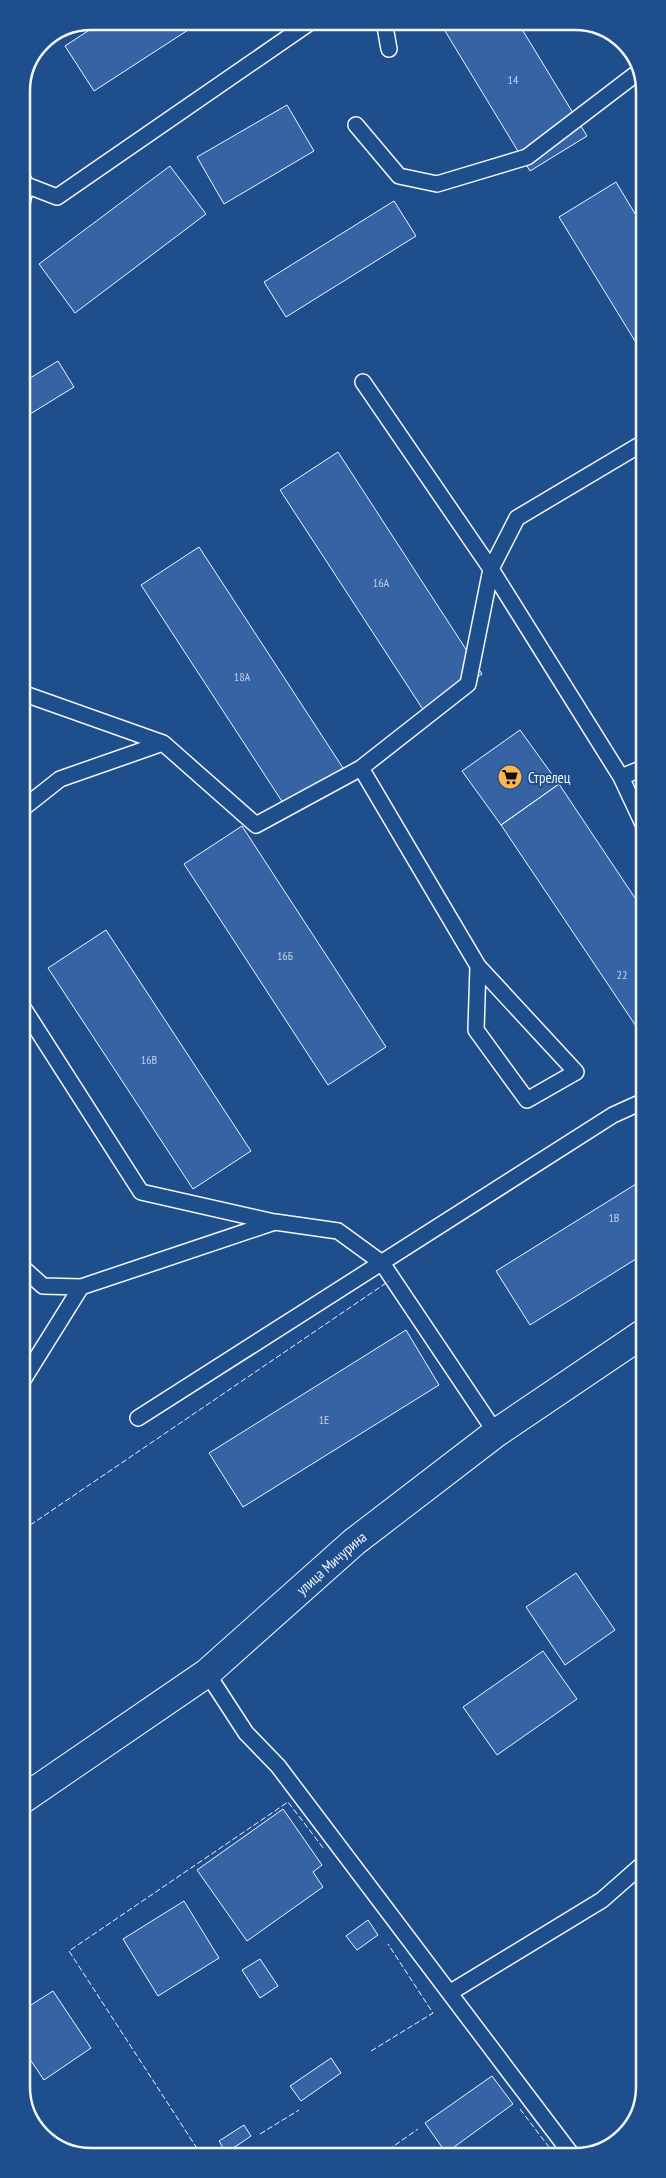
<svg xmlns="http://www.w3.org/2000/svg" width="666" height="2178" font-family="'PT Sans Narrow',sans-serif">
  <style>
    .building { fill: #3563a3; stroke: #f2f6ff }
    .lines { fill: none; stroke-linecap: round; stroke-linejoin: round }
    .service-casing { stroke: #f2f6ff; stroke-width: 18 }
    .minor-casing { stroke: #f2f6ff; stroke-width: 30 }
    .service { stroke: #1f4e8c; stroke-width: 15 }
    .minor { stroke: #1f4e8c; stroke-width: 28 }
    .fence { stroke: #f2f6ff; stroke-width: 1; stroke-dasharray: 6 2.5; stroke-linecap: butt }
    .labels { text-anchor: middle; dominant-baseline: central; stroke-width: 4; stroke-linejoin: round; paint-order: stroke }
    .number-label { font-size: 12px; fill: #c3d1e8 }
    .poi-label { font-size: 15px; fill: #f2f6ff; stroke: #1f4e8c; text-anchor: start }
    .street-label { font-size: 15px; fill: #f2f6ff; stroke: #1f4e8c }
    .rim { fill: none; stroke: #f2f6ff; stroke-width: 2.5 }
  </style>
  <rect width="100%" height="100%" fill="#1f4e8c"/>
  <path class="building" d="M103 21H202L94 91 65 46Z
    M439 21H517L587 136 530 171Z
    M287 105 314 151 224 204 197 157Z
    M170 166 206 214 75 313 39 264Z
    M616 182 643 227V354L559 217Z
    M394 201 416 236 286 317 264 282Z
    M58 361 74 387 22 419V383Z
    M338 452 482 674 424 711 280 490Z
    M199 547 343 768 285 806 141 585Z
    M520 730 559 784 501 825 462 771Z
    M559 784 643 910 644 1038 501 825Z
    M242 826 386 1047 328 1085 184 864Z
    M106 930 251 1151 193 1189 48 968Z
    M644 1179V1254L530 1325 496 1271Z
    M406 1330 439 1385 243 1507 209 1453Z
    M576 1573 615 1630 565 1665 526 1607Z
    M543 1651 577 1699 497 1755 463 1707Z
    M283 1809 322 1865 313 1872 323 1887 247 1941 197 1870Z
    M184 1901 219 1958 158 1996 123 1939Z
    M368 1920 378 1935 357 1950 346 1936Z
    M260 1959 278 1986 260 1998 242 1970Z
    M53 1991 91 2048 44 2080 23 2049V2010Z
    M331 2058 341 2073 301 2101 290 2086Z
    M492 2076 513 2104 446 2153 425 2123Z
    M244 2125 251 2136 226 2153 219 2141Z"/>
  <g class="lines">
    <defs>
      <path id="service" d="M384 21 389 49
        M356 125 399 176 437 184 527 157 641 70
        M21 175 26 185 57 197 312 21
        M21 208 26 185
        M363 382 491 569 621 777 643 768
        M22 693 163 743
        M361 768 478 966 576 1072 527 1100 476 1030 478 966
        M621 777 643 824
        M22 809 60 779 163 743 256 825 361 768 468 684 491 569 517 518 643 443
        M22 1006 141 1192 274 1222
        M23 1268 43 1286 81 1287 275 1222 338 1231 382 1263 496 1433
        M23 1380 81 1287
        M138 1418 613 1115 644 1101
        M207 1673 246 1733 278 1766 572 2155
        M451 1992 602 1900 644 1863"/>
      <g id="minor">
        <path id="s1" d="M23 1799 207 1673 354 1542 496 1433 644 1333"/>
      </g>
    </defs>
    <use href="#service" class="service-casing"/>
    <use href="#minor" class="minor-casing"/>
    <use href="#service" class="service"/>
    <use href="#minor" class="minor"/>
    <path class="fence" d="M23 1530 389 1281
      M371 2051 433 2013 388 1944
      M520 2109 555 2155
      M260 2134 299 2110
      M381 2155 418 2129
      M202 2156 69 1951 288 1802 324 1849"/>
  </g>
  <defs>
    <symbol id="supermarket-disc" viewBox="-11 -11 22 22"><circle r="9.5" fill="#ffb74d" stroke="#1f4e8c"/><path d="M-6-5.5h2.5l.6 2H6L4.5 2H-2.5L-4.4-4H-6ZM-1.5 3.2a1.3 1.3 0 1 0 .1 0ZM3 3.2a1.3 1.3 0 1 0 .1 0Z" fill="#111"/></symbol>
  </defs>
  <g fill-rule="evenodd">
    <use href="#supermarket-disc" x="496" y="763" width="28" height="28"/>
  </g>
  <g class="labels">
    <g class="number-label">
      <text x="513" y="79">14</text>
      <text x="381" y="582">16А</text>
      <text x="242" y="676">18А</text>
      <text x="285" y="955">16Б</text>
      <text x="622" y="974">22</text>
      <text x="149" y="1059">16В</text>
      <text x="614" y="1217">1В</text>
      <text x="324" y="1419">1Е</text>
    </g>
    <g class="poi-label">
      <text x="528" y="777">Стрелец</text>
    </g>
    <g class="street-label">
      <text stroke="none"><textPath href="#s1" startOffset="389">улица Мичурина</textPath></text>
    </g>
  </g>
  <path d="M0 0H666V2178H0ZM91 30H575A61 61 0 0 1 636 91V2087A61 61 0 0 1 575 2148H91A61 61 0 0 1 30 2087V91A61 61 0 0 1 91 30Z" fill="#1f4e8c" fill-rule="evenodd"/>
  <path class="rim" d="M91 30H575A61 61 0 0 1 636 91V2087A61 61 0 0 1 575 2148H91A61 61 0 0 1 30 2087V91A61 61 0 0 1 91 30Z"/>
</svg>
